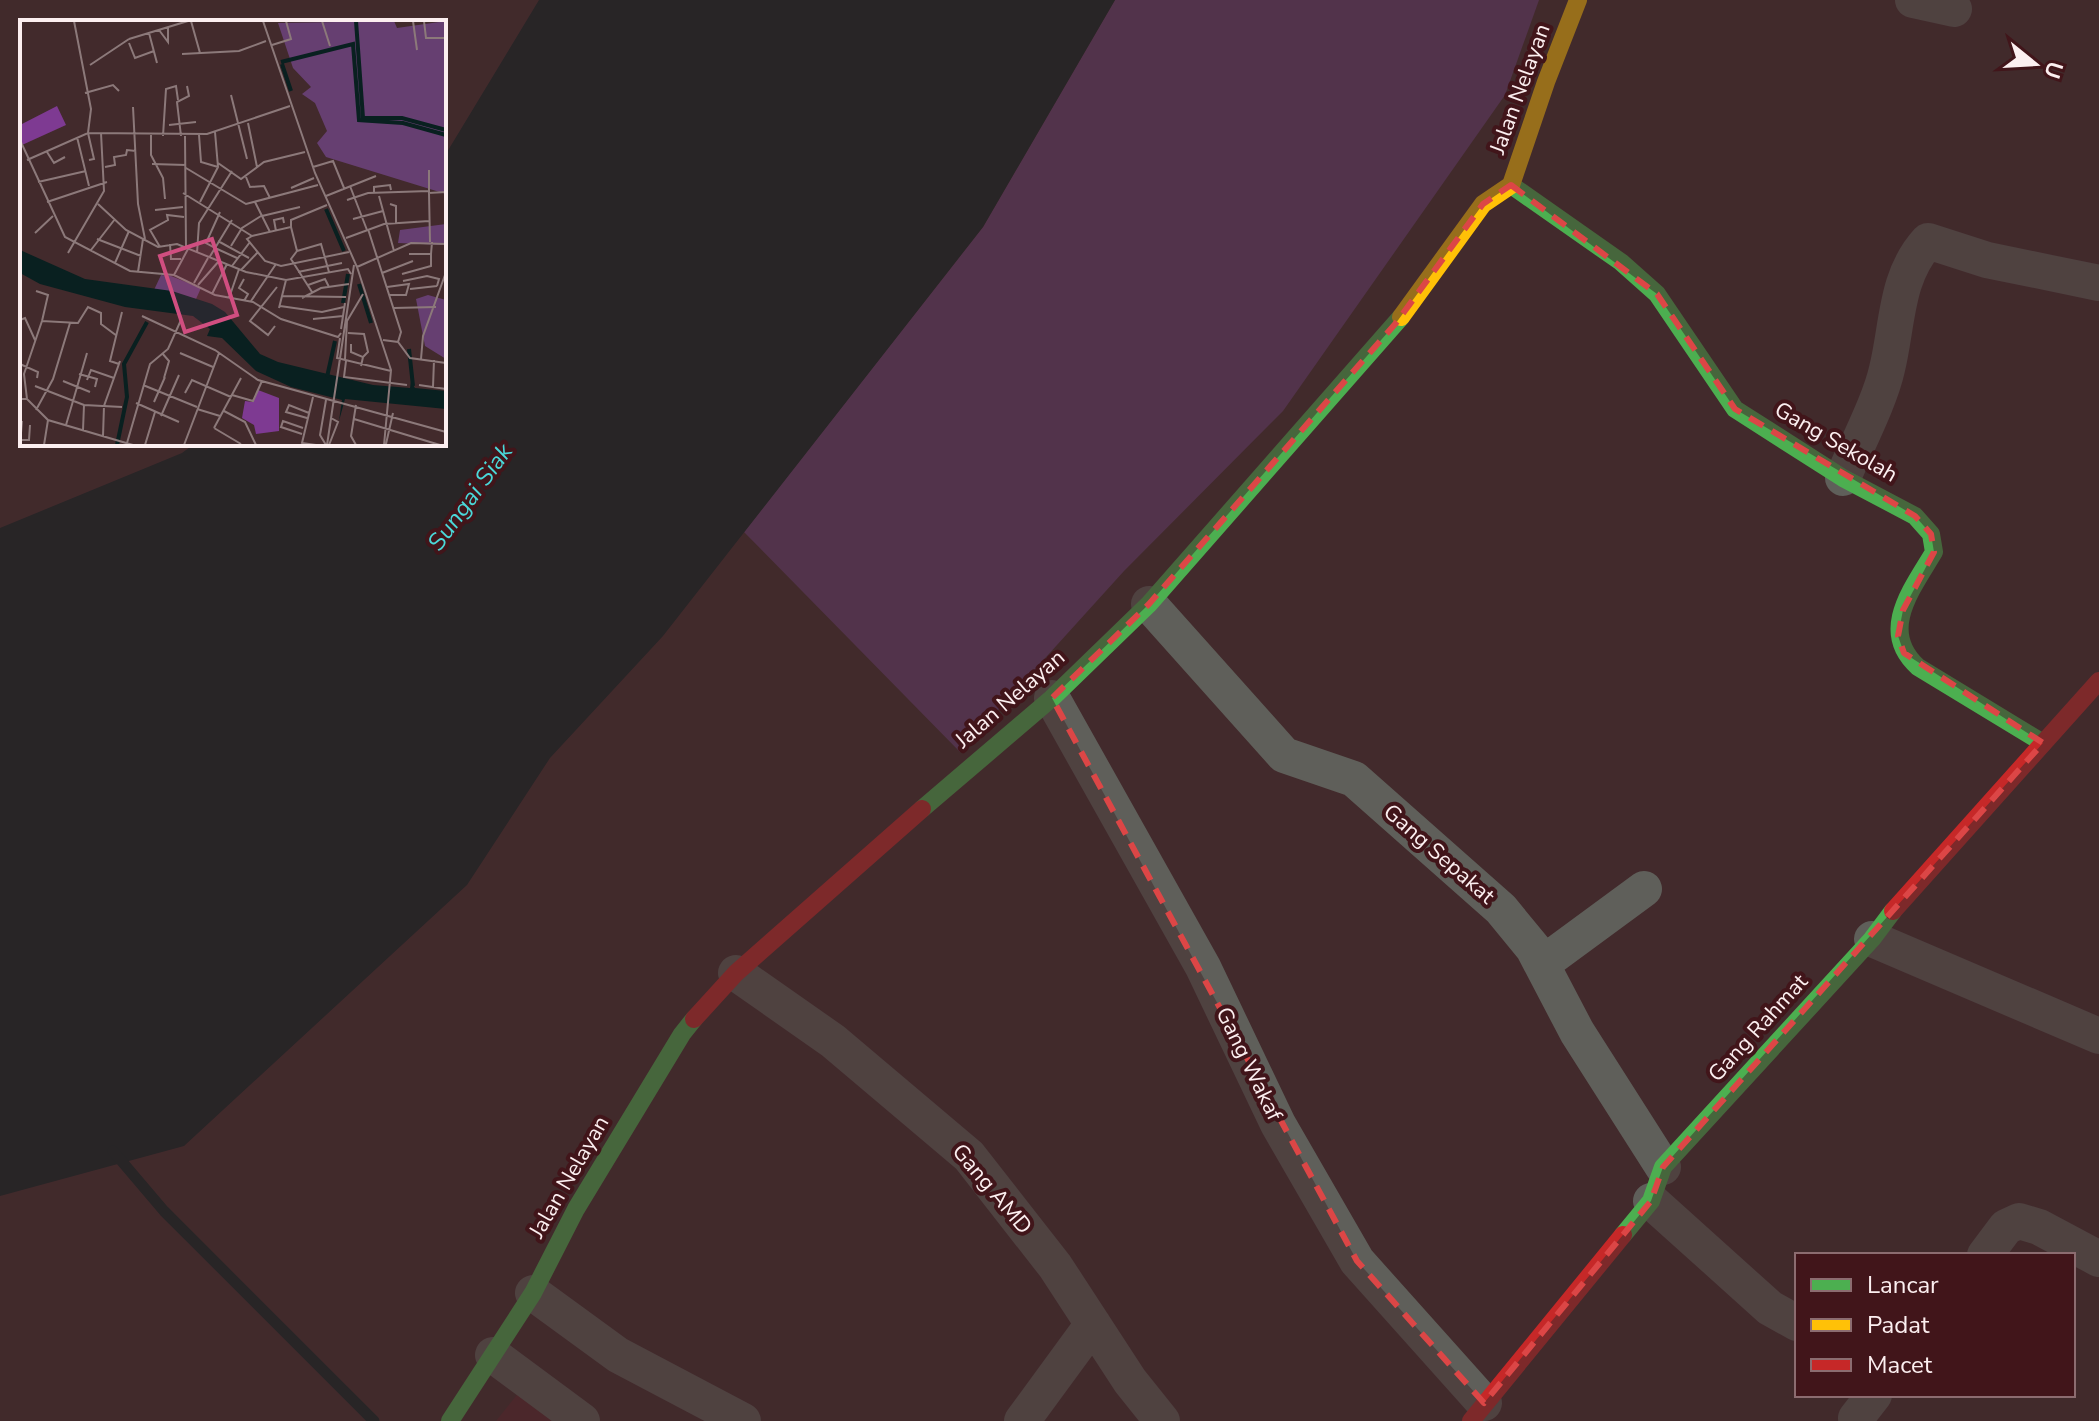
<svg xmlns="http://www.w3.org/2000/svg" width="2099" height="1421" font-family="'Nunito Sans',sans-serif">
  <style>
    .built { fill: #57252a }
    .green { fill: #663f71 }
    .water { fill: #092020 }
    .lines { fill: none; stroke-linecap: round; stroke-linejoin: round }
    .stream { stroke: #092020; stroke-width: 11 }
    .street { stroke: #5f5f5a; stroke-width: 36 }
    .fast { stroke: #4caf50; stroke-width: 18 }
    .slow { stroke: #ffc107; stroke-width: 18 }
    .jam { stroke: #c62828; stroke-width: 18 }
    .marked { fill: none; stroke: #dc4646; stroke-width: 6; stroke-dasharray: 16 10; stroke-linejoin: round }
    .labels { text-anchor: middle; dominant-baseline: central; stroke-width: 8; stroke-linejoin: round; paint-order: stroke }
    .street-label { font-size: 22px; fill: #fceff0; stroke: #41151a }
    .water-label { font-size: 24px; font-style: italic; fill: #4ad8d9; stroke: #41151a }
    .inset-river { fill: none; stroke: #092020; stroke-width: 4 }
    .inset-road { fill: none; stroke: #8c797a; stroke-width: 2 }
    .view { fill: #d04e80; fill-opacity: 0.15; stroke: #d04e80; stroke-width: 4 }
    .inset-edge { fill: none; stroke: #fceff0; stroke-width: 4 }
  </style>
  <rect width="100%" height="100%" fill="#422a2c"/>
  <path class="built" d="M520 1391 560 1421H496Z"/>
  <path class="green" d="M1115 0H1539L1505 95 1283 411 1124 571 960 752 744 532 983 227Z"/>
  <path class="water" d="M539 0H1115L983 227 663 636 550 758 467 885 184 1146 0 1196V528L182 453 194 444H444V157Z"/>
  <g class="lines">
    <path class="stream" d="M113 1151 164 1211 374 1421"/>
    <path class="street" d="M1913 0 1954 9
      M1843 478C1856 446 1880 401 1887 369 1898 324 1895 277 1928 241L1987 260 2099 283
      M1149 604 1284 755 1354 779 1501 909 1533 948 1577 1032 1663 1167
      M1052 698 1203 967 1278 1124 1357 1261 1484 1403
      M1872 939 2099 1036
      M1542 964 1644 889
      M736 973 833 1041 969 1156 1055 1266 1130 1381 1162 1421
      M1651 1201 1770 1308 1797 1323
      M1985 1255 2006 1227 2019 1221 2039 1227 2099 1259
      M533 1293 618 1355 743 1421
      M493 1355 582 1421
      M1856 1418 1874 1395
      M1022 1421 1093 1324"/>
    <path class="fast" d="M1511 185 1621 262 1657 294 1735 409 1843 478 1915 516 1931 534 1934 552C1912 589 1878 631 1918 667L2043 743
      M922 809 1052 698 1149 604 1401 317
      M1623 1235 1651 1201 1663 1167 1872 939 1893 911
      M450 1421 533 1293 576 1209 682 1034 694 1019"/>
    <path class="slow" d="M1401 317 1483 204 1511 185 1546 82 1578 0"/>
    <path class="jam" d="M1893 911 2099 681
      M694 1019 736 973 922 809
      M1471 1421 1623 1235"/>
  </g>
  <path d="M0 0H2099V1421H0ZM1511 185 1657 294 1735 409 1915 516 1931 534 1934 552 1903 610 1898 636 1904 653 2043 743 1663 1167 1651 1201 1484 1403 1357 1261 1052 698 1149 604 1396 323 1483 204Z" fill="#422a2c" fill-opacity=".55" fill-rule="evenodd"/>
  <path class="marked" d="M1511 185 1657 294 1735 409 1915 516 1931 534 1934 552 1903 610 1898 636 1904 653 2043 743 1663 1167 1651 1201 1484 1403 1357 1261 1052 698 1149 604 1396 323 1483 204Z"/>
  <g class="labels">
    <g class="street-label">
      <text transform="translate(1520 89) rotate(-70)">Jalan Nelayan</text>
      <text transform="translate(1836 442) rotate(30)">Gang Sekolah</text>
      <text transform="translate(1010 699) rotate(-41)">Jalan Nelayan</text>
      <text transform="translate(1439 854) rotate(41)">Gang Sepakat</text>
      <text transform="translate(1758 1028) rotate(-48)">Gang Rahmat</text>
      <text transform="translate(1249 1064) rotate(64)">Gang Wakaf</text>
      <text transform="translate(569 1177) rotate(-60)">Jalan Nelayan</text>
      <text transform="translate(992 1189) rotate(50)">Gang AMD</text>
    </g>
    <g class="water-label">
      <text transform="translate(470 497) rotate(-54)">Sungai Siak</text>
    </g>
  </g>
  <g transform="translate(20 20)">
    <rect width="426" height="426" fill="#422a2c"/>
    <path d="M374 1 377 8 426 1V174L306 137 297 123 307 111 295 83 282 74 291 67 273 48 258 3ZM426 204V225L378 223 380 210ZM141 255 151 256 181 268 176 279 134 270ZM408 275 426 280V339L405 326 396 279Z" fill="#663f71"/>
    <path d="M37 86 46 105 2 125 0 105ZM238 370 259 378V411L236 414 234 405 222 398 225 381 233 382Z" fill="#7e3a92"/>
    <path d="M0 230 65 259 152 271 192 284 205 292 240 334 258 342 353 365 390 368 391 362 395 368 426 371V389L325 379 319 401 322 380 271 367 236 351 202 318 187 316 190 309 173 296 105 287 20 264 0 253Z" fill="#092020"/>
    <path class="inset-river" d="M336 1 343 98H382L426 110M261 42 333 24 339 100 383 103 426 115M262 44 271 71M306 189 324 231M339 264 351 303M323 283 328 254M389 329 393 366M307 357 315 321M97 425 107 377 104 344 127 302"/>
    <path class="inset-road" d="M54 1 71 89 68 113 74 139 69 140M171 1 180 33M243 1 295 153 337 247 371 350 364 425M302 1 310 26M393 1 397 30M404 1 406 18H426M139 10 148 22V7M129 13 137 43M109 19 168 1M109 23 115 38 134 31M252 25 271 19 266 1M162 34 219 31 246 21M70 45 109 19M65 73 93 65 99 71M211 75 227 139M113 87 118 184 125 219M228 103 237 147M149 105 176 102M131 115V135L143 158 145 179M179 115 181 142 198 147M143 116 146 69 156 66 158 80M161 116 157 82 169 76 167 66M165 116 166 228M57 117 69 166M0 120 45 217 110 251 154 255 195 275 233 282 261 299 318 317 321 313M27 132 34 143 45 137M7 140 68 113 187 114 270 86M198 143 221 159 244 142 285 132M132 144 166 145M85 147 95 145 94 137 106 135 107 130 116 131M293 147 313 141 324 168M166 148 226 184 298 165M409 150V173L426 172M226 157 230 167 244 166 250 178M18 162 66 151M330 166 347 210M271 168 294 158M163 173 232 216M409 173 410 222M354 174V167L370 165 371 170M306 176 356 156M359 176 374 231M327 180 348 173 409 171M27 182 87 162M180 182 198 147 195 112M235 182 250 212M78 184 106 210 138 227 157 224 226 252 266 260 328 249 331 254M370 184 376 186V204M135 190 163 187M242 196 280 187M333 199 363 191M271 207 277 231M348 209 381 312 378 322M256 211 254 200 263 198 264 203M15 213 33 196M232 216 227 219 245 241 261 246 329 232M232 216 271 207V200L307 185M326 218 364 204 409 201M77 219 121 236M198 221 229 238M150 224 151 239H161M211 226 222 208 241 196M140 227 130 210 148 200 147 195 164 197M195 228 186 223 200 192M195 228 217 238M71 230 95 199M277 231 301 224 309 252M277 231 271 239 292 272M48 233 84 171 81 113M177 233 179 203 212 151M389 234H411L412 222M189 238 212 200M95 243 109 211M212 246 230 222M337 247 391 223 426 224M221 250 238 232M118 252 123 219M278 252 322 243M362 253 393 241M382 254 411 246V234M154 255 168 229M224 259 219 268 228 274 224 281M383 261 407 256 419 259 417 266M174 263 188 238M178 265 199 241M288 265 305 259 309 267M367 267 389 264 386 275H370M390 269 417 266M16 271 28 275 22 301M192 274 207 244M262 276 326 277M209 278 219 249M282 278 301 268 329 264M231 281 256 244M260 286 302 292 324 287M259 288 266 260M374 288 416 287M122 296 195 330 238 360 426 412M293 299 323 296M0 300 5 298 15 320M255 306 248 315 230 301 257 267M321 309 325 283M328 313 344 314 348 332 343 337M320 318 317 338 371 351M363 320 378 322 390 338 426 343M331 324V332L343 337 341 346M142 333 149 341 144 358M160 333 193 347M325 339 327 301 343 274M401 339 403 316 425 255M326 341 324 357 387 365M0 344 18 352 17 358M99 344 90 341 102 292M59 354 77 359 75 367M67 360 71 350 94 358M43 361 70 372M123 365 177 387M399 365 426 369M15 366 64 385M413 367 414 340M165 373 172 360 211 377M212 375 233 381 242 361M293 377 282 423 296 425M0 379H7L28 400 113 425M7 379 4 354 22 301 58 303 68 287 81 293V304L97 316M134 382 145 357M116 383 159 402M64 385 102 387M336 385 331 416 336 425M177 389 200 396M16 390 33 359 50 303M204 391 225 402 236 425M141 396 159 355M287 398 266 392 269 385 289 393M334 399 420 425M46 405 67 333M194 408 221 358M194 408 221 424M63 410 64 385M282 414 261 407 263 401 283 408M83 416 84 386 100 341M0 420H9L10 405M107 423 130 344 148 329 161 300M366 424 373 393M0 425 2 401M24 425 28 400M125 425 135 392M164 425 199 333M306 425 300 415 306 380M307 425 334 245M309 425 318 402 311 398"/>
    <path class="view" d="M192 219 217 295 165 312 140 236Z"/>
    <rect width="426" height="426" class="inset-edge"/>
  </g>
  <rect x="1795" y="1253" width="280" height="144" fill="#41151a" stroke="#8c6c70" stroke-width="2"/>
  <rect x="1811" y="1279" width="40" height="12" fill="#4caf50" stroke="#8c6c70" stroke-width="2"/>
  <text x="1867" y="1293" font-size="24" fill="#fceff0">Lancar</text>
  <rect x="1811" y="1319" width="40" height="12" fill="#ffc107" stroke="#8c6c70" stroke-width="2"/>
  <text x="1867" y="1333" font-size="24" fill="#fceff0">Padat</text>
  <rect x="1811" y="1359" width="40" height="12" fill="#c62828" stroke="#8c6c70" stroke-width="2"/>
  <text x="1867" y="1373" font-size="24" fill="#fceff0">Macet</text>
  <g transform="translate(2035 64) rotate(108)" stroke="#41151a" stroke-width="6" paint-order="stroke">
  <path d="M0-6L14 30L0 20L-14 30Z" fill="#fceff0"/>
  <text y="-12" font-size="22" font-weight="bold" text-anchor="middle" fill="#fceff0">U</text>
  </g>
</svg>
